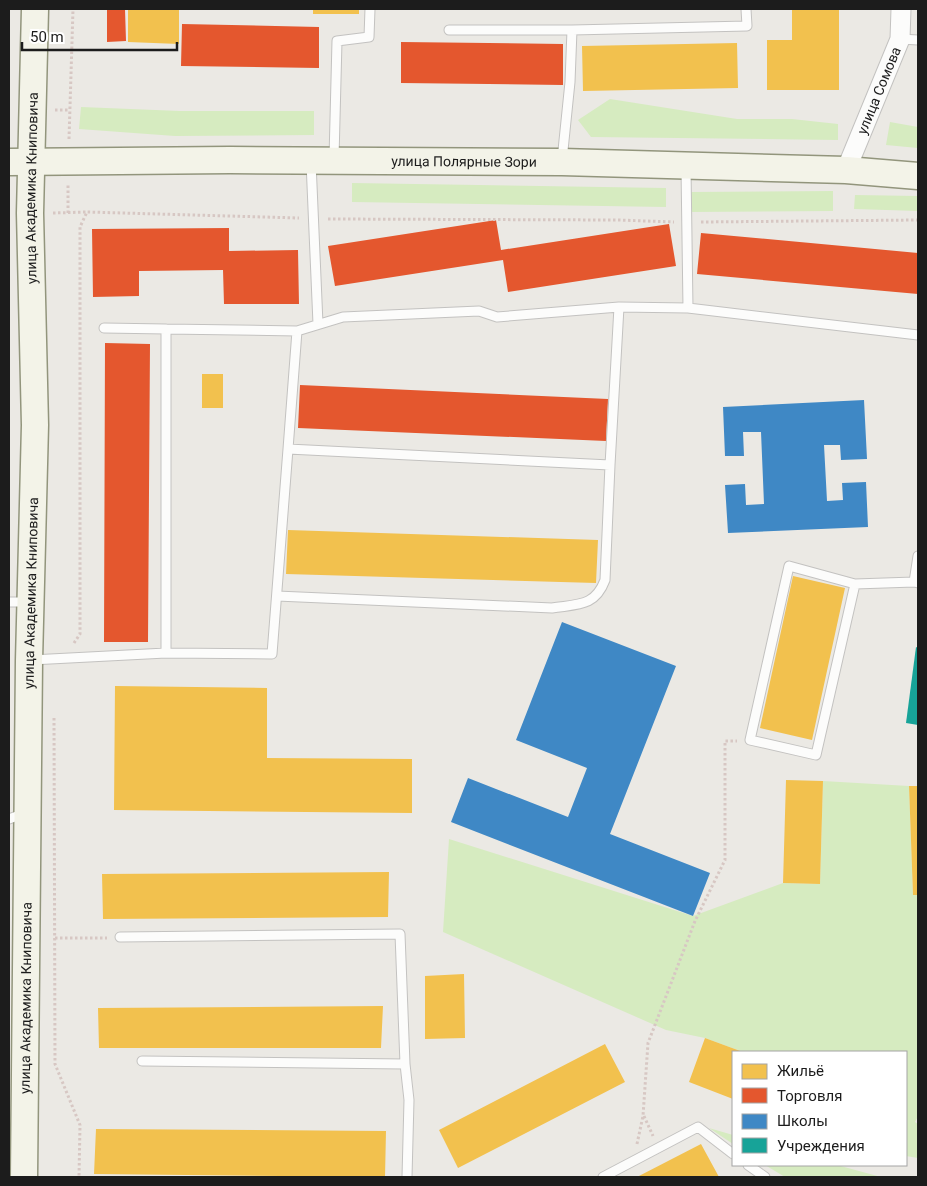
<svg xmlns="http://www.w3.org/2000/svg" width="927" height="1186" font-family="Roboto,sans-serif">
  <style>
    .grass { fill: #d6ebc0 }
    .homes { fill: #f2c14e }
    .shops { fill: #e4572e }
    .schools { fill: #3f88c5 }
    .public { fill: #17a398 }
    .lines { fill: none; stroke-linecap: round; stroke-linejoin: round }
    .lane-casing { stroke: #c3c2c0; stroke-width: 11 }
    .street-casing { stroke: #c3c2c0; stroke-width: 21 }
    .secondary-casing { stroke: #92957c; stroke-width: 29 }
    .path { stroke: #d7c7c3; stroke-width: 3; stroke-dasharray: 2.5 2.5; stroke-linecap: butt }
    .lane { stroke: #fcfcfb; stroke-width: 9 }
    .street { stroke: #fcfcfb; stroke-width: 19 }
    .secondary { stroke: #f3f3e8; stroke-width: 26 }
    .labels { text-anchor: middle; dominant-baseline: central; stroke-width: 5; stroke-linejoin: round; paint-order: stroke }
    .street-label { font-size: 14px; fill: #1c1c1c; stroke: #fff }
  </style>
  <rect width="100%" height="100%" fill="#ebe9e4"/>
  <path class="grass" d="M610 99 737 119H792L838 124V140L591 137 578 120Z
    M81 107 180 111H314V135L175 136 79 129Z
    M890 122 918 127V148L886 145Z
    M352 183 666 188V207L352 202Z
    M833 191V211L690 212V192Z
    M855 195 918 196V211L854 209Z
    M823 781 909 786 913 895H918V1116L915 1122 918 1124V1158L906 1156V1052H743L705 1038 666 1030 443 932 449 839 693 916 783 883 820 884Z
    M709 1128 733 1135V1144Z
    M765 1165H837L881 1177H785Z"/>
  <path class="homes" d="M128 9H179V44L128 42Z
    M313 9H359V14H313Z
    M792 9H839V90H767V40H792Z
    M737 43 738 88 583 91 582 46Z
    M202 374H223V408H202Z
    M288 530 598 540 596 583 286 574Z
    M793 576 845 588 812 740 760 728Z
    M115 686 267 688V758L412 759V813L114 810Z
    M786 780 823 781 820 884 783 883Z
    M909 786H918V895H913Z
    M389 872 388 917 103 919 102 874Z
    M464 974 465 1038 425 1039V976Z
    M383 1006 381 1048H99L98 1008Z
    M705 1038 743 1052H733V1099L689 1082Z
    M605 1044 625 1082 458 1168 439 1130Z
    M96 1129 386 1131 385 1177 94 1174Z
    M701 1144 719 1177H637Z"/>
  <path class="shops" d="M107 9H125L126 41 107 42Z
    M182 24 319 27V68L181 66Z
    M401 42 563 44V85L401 83Z
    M496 220 501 250 669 224 676 266 508 292 503 260 335 286 328 246Z
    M229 228V251L298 250 299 304H224L223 270 139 271V296L93 297 92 229Z
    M701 233 918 253V294L697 274Z
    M105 343 150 344 148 642H104Z
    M300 385 608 399 606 441 298 428Z"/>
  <path class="schools" d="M864 400 867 459 841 460 840 445H824L827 501 843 500 842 483 866 482 868 527 728 533 725 485 745 484 746 505 764 504 761 432H743L744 456H725L723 407Z
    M562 622 676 666 610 834 710 873 693 916 451 822 468 778 568 817 587 768 516 740Z"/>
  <path class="public" d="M916 647 918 648V725L906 723Z"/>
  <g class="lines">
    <defs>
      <path id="lane" d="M449 30H572L747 26 746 9
        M900 39 918 40
        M334 158 337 41 369 37 370 9
        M562 160 570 82 572 30
        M311 162 318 324
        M686 169 688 308
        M104 328 166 329
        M297 331 288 449 610 465 619 307 688 308 918 335
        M918 583 914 582 918 556
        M855 584 816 755 750 740 789 566 855 584 914 582
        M277 596 552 608C577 604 595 607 605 580L610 465
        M9 602H28
        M166 653 272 654 288 449
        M31 660 166 653V329L297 331 343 317 479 311 497 317 619 307
        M9 819 25 813
        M120 937 400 934 405 1064 409 1100 407 1177
        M142 1061 405 1064
        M748 1165 765 1177
        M603 1177 698 1127 733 1154"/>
      <g id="street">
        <path id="s1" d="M846 170 900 39 901 9"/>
      </g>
      <g id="secondary">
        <path id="s2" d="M9 162 230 160 562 162 846 170 918 176"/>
        <path id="s3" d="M24 1177 29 661 35 425 30 213 35 9"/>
      </g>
    </defs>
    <use href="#lane" class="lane-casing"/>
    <use href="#street" class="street-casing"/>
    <use href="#secondary" class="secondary-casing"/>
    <path class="path" d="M55 110H70
      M69 139 73 9
      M53 213 87 212
      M68 213V183
      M328 219 618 220 674 222
      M701 222 918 220
      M74 643 80 634V227L87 212 299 218
      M54 718 55 1064 80 1125 79 1177
      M55 938H107
      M644 1116 653 1136
      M637 1144 643 1116 648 1043 695 921 725 860V741H737"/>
    <use href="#lane" class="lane"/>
    <use href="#street" class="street"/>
    <use href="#secondary" class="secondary"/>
  </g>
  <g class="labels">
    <g class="street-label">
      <text stroke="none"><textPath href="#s1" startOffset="86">улица Сомова</textPath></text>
      <text stroke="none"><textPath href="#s2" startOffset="455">улица Полярные Зори</textPath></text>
      <text stroke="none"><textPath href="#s3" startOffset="989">улица Академика Книповича</textPath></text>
      <text stroke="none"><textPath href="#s3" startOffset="584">улица Академика Книповича</textPath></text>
      <text stroke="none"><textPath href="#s3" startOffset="179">улица Академика Книповича</textPath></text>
    </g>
  </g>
  <rect width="927" height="1186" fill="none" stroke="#1c1c1c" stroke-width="20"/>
  <rect x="732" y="1051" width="175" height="115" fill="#ffffff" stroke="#a4a4a4"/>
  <rect x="742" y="1064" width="25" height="15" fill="#f2c14e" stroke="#a4a4a4"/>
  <text x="777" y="1076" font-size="15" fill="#1c1c1c">Жильё</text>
  <rect x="742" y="1088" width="25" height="15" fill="#e4572e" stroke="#a4a4a4"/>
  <text x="777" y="1101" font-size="15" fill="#1c1c1c">Торговля</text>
  <rect x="742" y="1114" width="25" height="15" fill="#3f88c5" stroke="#a4a4a4"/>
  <text x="777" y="1126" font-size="15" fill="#1c1c1c">Школы</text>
  <rect x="742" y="1138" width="25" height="15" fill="#17a398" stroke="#a4a4a4"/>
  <text x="777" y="1151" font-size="15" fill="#1c1c1c">Учреждения</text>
  <path d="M22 42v8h155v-8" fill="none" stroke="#1c1c1c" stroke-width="2.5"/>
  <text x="30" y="42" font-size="15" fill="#1c1c1c" stroke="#ffffff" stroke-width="4" paint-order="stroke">50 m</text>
</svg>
